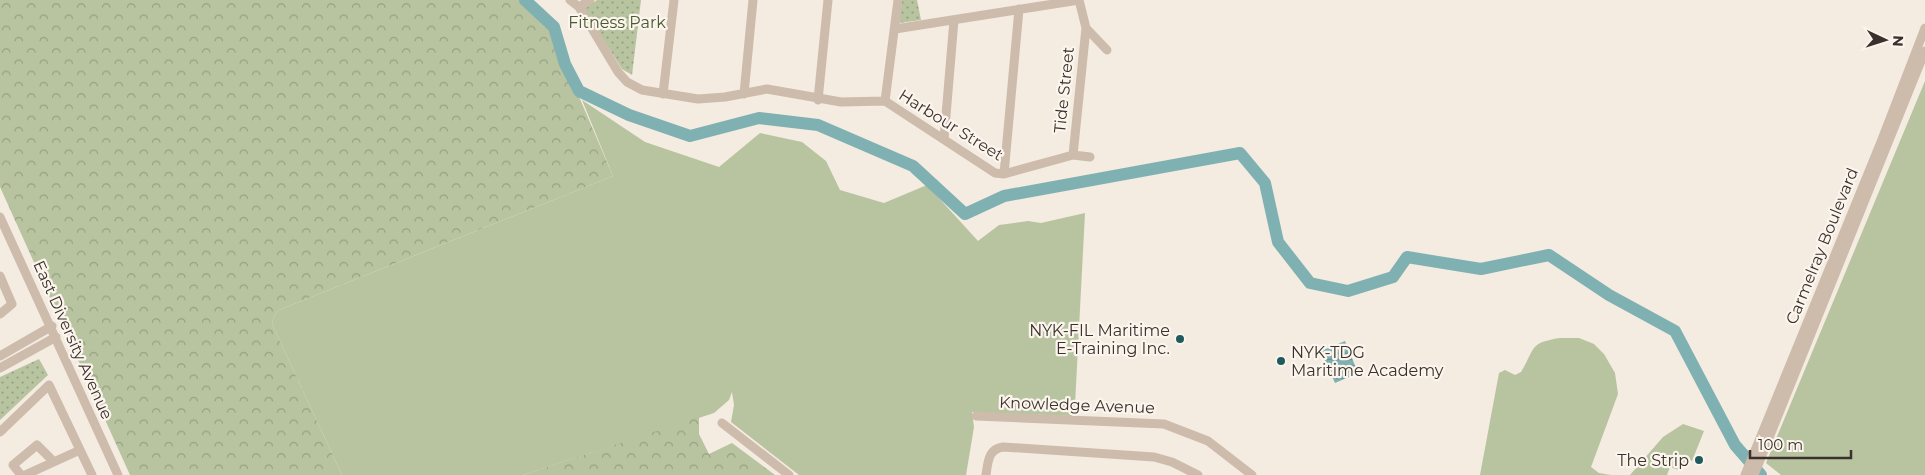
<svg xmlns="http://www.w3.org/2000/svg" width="1925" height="475" font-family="Montserrat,sans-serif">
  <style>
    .grass { fill: #b8c4a0 }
    .forest { fill: url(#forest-crowns) }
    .park { fill: url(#park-dots) }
    .water { fill: url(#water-rules) }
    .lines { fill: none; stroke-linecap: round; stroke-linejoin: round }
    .river { stroke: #7fb0b2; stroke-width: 12 }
    .minor { stroke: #cdbbac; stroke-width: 9 }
    .poi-dot { fill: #1f5a5e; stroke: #fbf5ee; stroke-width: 2 }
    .labels { text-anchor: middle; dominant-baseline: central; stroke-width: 4.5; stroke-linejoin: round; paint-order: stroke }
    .park-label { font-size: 16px; fill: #4a5a2e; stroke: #fbf5ee }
    .street-label { font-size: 16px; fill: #3b302b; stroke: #fbf5ee }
    .poi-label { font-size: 16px; fill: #3b302b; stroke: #fbf5ee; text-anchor: end }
  </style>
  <defs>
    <pattern id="forest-crowns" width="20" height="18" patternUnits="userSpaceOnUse" patternTransform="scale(1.25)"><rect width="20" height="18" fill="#b8c4a0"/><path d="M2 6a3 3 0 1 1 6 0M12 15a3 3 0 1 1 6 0" fill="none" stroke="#97a083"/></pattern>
    <pattern id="park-dots" width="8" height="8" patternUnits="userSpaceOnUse" patternTransform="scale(1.25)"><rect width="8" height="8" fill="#b8c4a0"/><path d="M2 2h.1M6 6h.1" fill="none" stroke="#97a083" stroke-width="1.8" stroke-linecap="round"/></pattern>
    <pattern id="water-rules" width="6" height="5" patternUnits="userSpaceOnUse" patternTransform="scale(1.25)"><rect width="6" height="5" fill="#7fb0b2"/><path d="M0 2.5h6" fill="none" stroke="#699091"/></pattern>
  </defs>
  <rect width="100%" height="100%" fill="#f4ebe1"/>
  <path class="grass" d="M1925 81V475H1781L1766 463Z
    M582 100 645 142 719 167 760 133 802 142 826 161 840 190 884 203 927 185 978 241 999 225 1028 221 1041 223 1085 213 1075 405 1072 416 972 412 974 427 966 475H799L731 422 734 405 732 392 729 400 714 413 523 475H342L272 324 274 316 279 310 613 176Z
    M1560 338H1579L1594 344 1604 354 1615 373 1618 394 1591 467 1599 473 1611 475H1480L1499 373 1505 370 1515 375 1521 372C1536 347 1529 343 1560 338Z
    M1683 424 1704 431 1692 461 1686 459 1681 471 1670 467 1667 475H1630L1663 437Z"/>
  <path class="forest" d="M0 0H525L554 27 565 64 613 176 279 310 274 316 272 324 342 475H130L0 187Z
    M699 417V434L709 454 732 443 775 475H523Z"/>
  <path class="park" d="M597 0H641L632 75 622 69 584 9Z
    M902 0H917L921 20 899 23Z
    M39 359 48 375 0 420V377Z"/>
  <path class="water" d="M1345 341 1358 373 1335 383 1321 351Z"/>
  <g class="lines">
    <path class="river" d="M525 0 554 27 565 64 579 91 629 115 690 136 759 118 818 125 913 166 965 214 1004 196 1240 153 1265 183 1278 242 1310 283 1348 291 1393 277 1407 257 1481 269 1549 255 1609 295 1675 331 1735 445 1761 475"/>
    <path class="minor" d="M570 0 579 7 618 72 627 82 642 90 698 99 725 97 767 89 841 102 885 101 995 173 1004 174 1073 155 1090 157
      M1079 0 1086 28 1107 50
      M579 7 590 0
      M895 29 1079 0
      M663 94 674 0
      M744 94 753 0
      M818 100 828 0
      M885 101 898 0
      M944 139 954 20
      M1073 155 1086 28
      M1004 174 1019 9
      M0 217 118 475
      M0 276 12 304 0 314
      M0 356 52 326
      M0 368 56 337
      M976 416 1164 424 1208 441 1252 475
      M722 423 789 475
      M0 432 49 385 92 475
      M21 475 13 465 37 445 53 461
      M25 475 80 450
      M986 475C988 462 988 449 1003 447L1154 457 1172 462 1198 475
      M1745 475 1881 142 1925 28
      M1754 475 1925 51"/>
  </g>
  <g class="poi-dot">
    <circle cx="1180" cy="339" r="5"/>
    <circle cx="1281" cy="361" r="5"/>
    <circle cx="1699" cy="460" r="5"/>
  </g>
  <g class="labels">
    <g class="park-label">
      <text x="617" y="22">Fitness Park</text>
    </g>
    <g class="street-label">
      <text transform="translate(1064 90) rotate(-84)">Tide Street</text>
      <text transform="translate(951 125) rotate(32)">Harbour Street</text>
      <text transform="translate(1822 246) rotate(-68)">Carmelray Boulevard</text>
      <text transform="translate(73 340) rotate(66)">East Diversity Avenue</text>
      <text transform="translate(1077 405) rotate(2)">Knowledge Avenue</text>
    </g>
    <g class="poi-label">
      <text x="1170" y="330">NYK-FIL Maritime<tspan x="1170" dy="18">E-Training Inc.</tspan></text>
      <text x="1291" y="352" text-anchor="start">NYK-TDG<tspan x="1291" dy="18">Maritime Academy</tspan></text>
      <text x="1689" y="460">The Strip</text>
    </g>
  </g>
  <g transform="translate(1885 40) rotate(94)" stroke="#fbf5ee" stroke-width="4" paint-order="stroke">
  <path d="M0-4L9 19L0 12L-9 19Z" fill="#3b302b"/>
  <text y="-8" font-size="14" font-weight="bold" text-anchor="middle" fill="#3b302b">N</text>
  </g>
  <path d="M1750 450v8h101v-8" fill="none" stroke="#3b302b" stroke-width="2.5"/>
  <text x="1758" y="450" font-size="15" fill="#3b302b" stroke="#fbf5ee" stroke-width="4" paint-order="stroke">100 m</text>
</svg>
